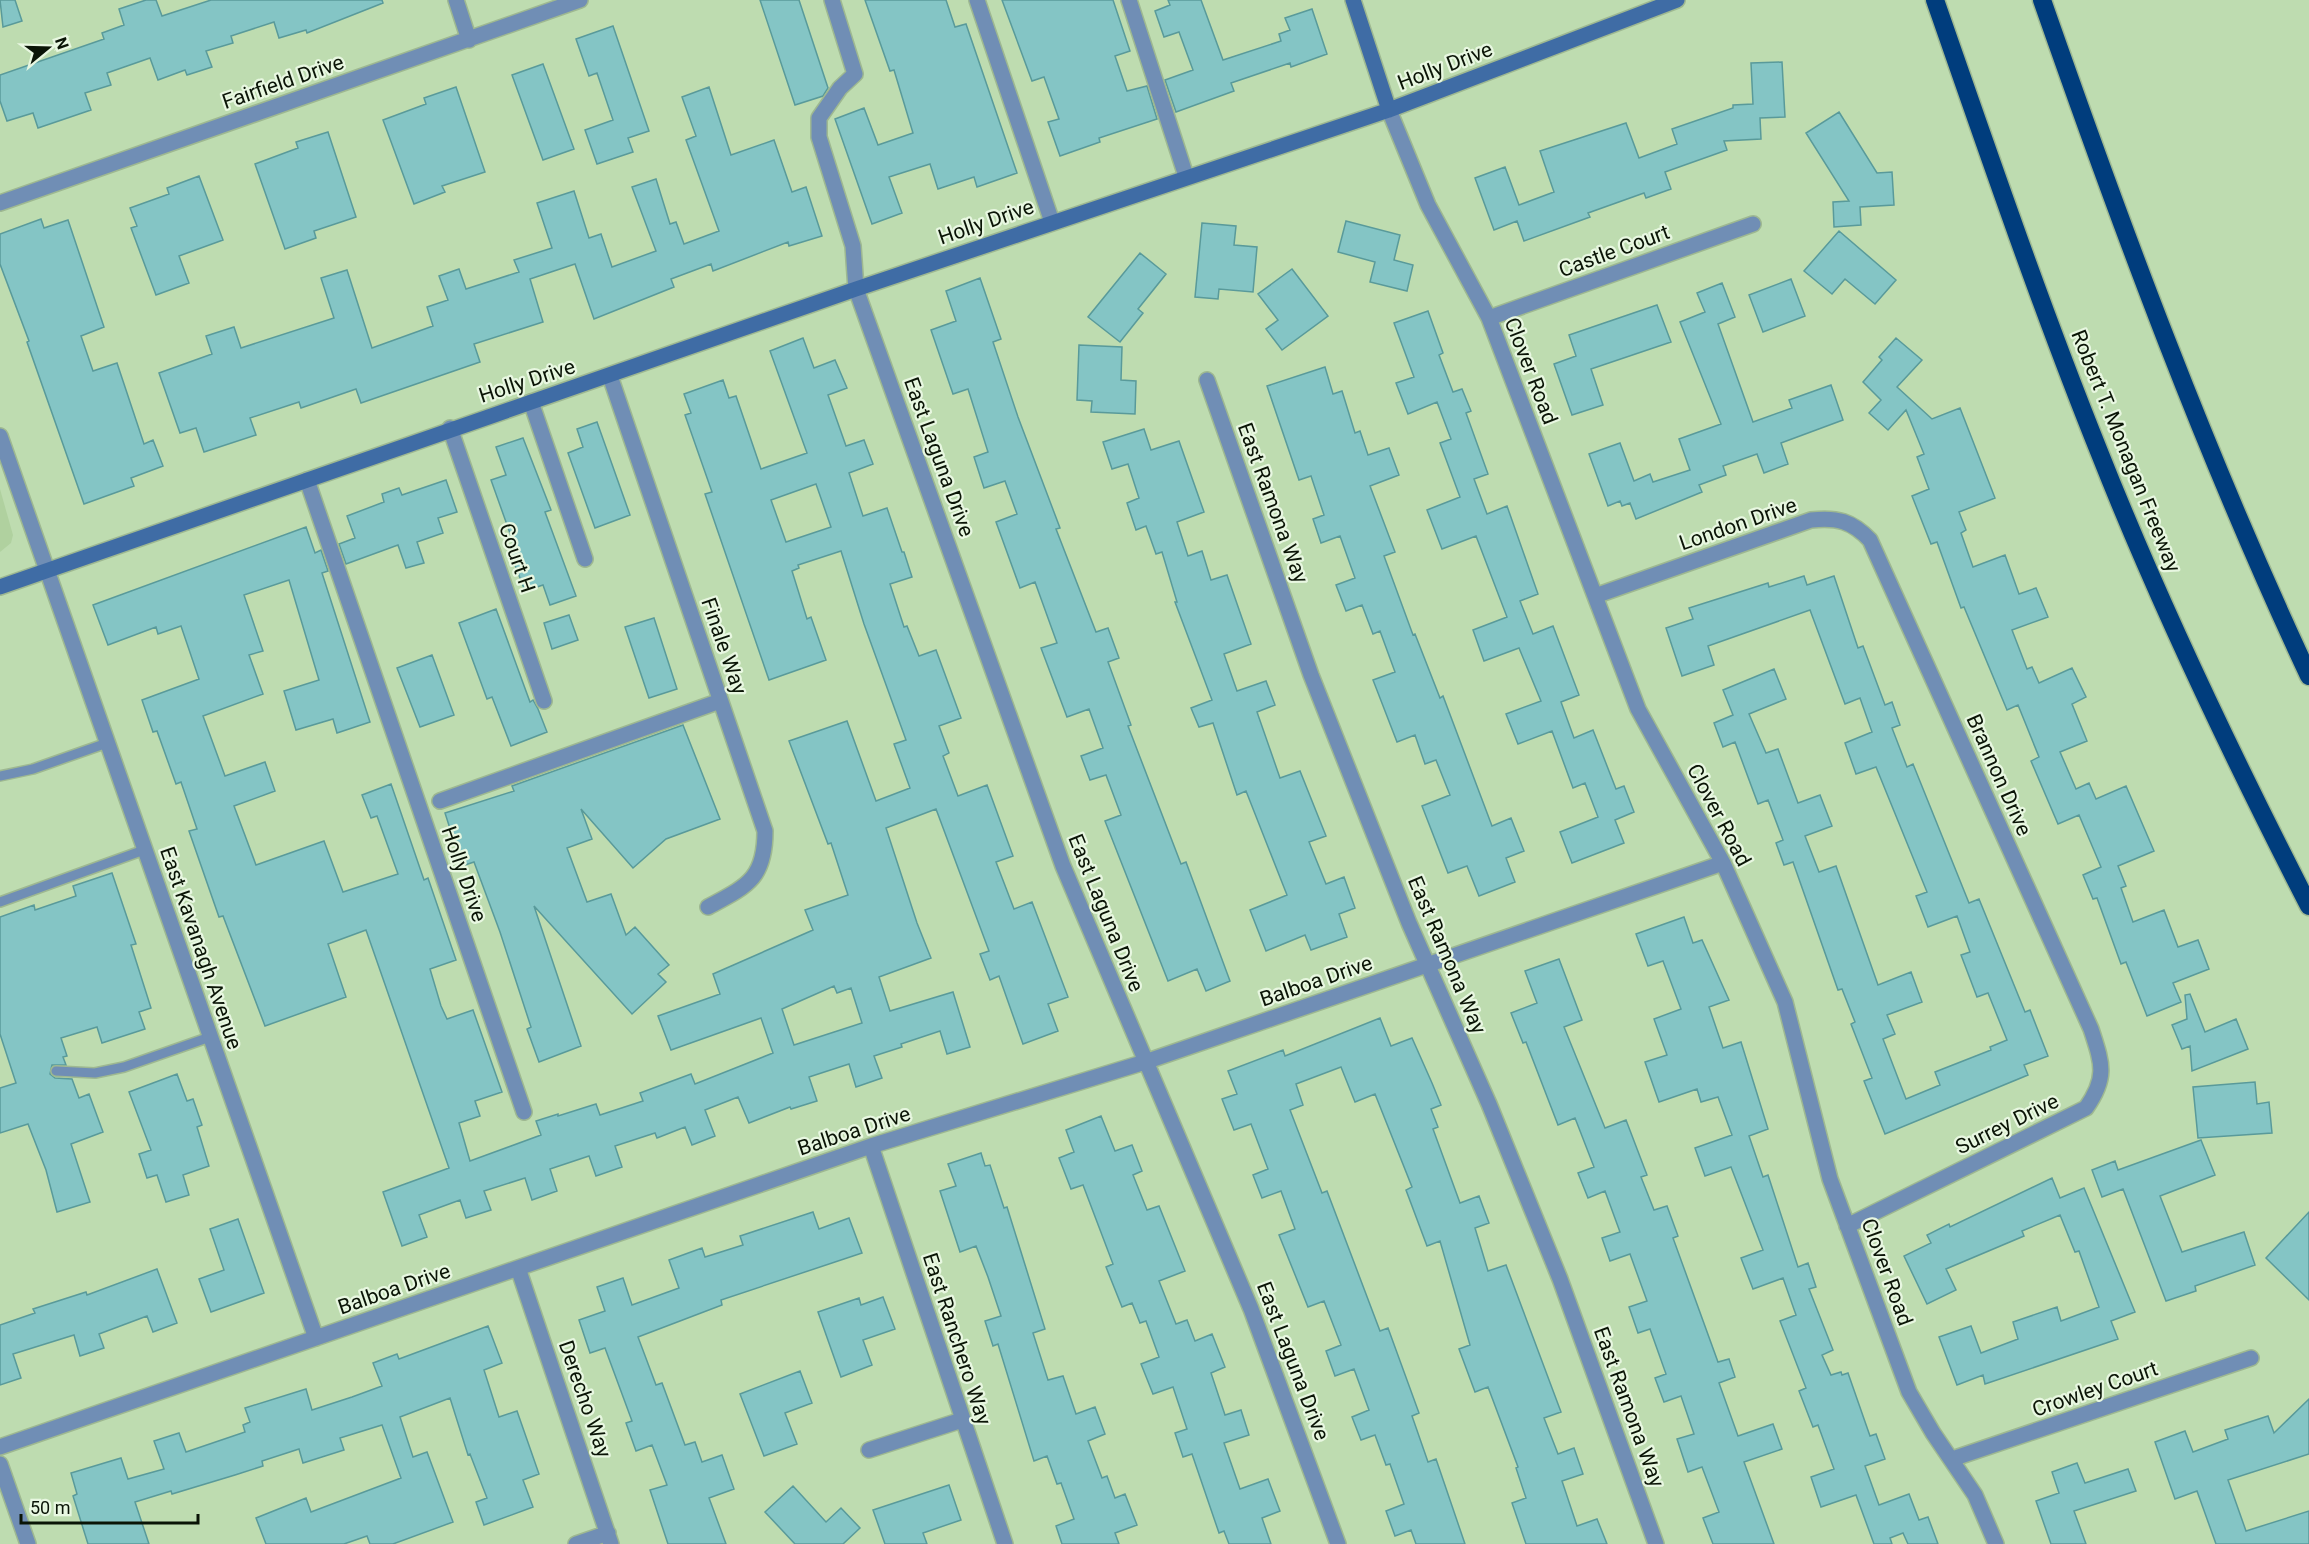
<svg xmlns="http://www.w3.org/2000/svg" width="2309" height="1544" font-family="Roboto,sans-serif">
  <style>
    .built { fill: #b0d19f }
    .building { fill: #84c5c5; stroke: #599a9a; stroke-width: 1.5; fill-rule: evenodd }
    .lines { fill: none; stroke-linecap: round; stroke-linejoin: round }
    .lane-casing { stroke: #9eb891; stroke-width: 12 }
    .street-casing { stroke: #9eb891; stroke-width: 18 }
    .secondary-casing { stroke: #9eb891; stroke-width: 18 }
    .highway-casing { stroke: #9eb891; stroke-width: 21 }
    .lane { stroke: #708eb5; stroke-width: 9 }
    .street { stroke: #708eb5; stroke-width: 15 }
    .secondary { stroke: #3f6ca5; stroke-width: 15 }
    .highway { stroke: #003d7d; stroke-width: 18 }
    .labels { text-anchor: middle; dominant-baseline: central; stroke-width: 4.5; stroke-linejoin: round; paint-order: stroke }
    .street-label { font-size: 21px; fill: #0a1406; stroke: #e8f7e1 }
  </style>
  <rect width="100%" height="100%" fill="#bedcb0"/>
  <path class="built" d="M0 489 13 535 11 543 0 552Z"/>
  <path class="building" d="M0 0H15L22 21 3 27Z
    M146 0H156L162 16 211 0H382L383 3 307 33 306 30 279 38 274 22 231 36 233 43 206 51 212 67 187 75 185 70 158 80 150 58 107 73 111 85 85 93 91 110 38 128 33 113 7 121 0 101V75L104 39 102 33 124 25 119 9Z
    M760 0H799L828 88 823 96 795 105Z
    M865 0H946L955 27 966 24 1017 173 977 187 974 177 938 189 930 164 889 177 902 213 872 224 835 119 864 108 878 145 913 133 894 70 890 71Z
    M1002 0H1113L1130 51 1115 56 1127 91 1147 86 1157 119 1099 138 1100 142 1060 156 1048 122 1059 119 1044 77 1032 81Z
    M1168 0H1201L1223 60 1281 41 1279 34 1290 30 1285 18 1312 9 1327 54 1291 67 1290 63 1231 83 1234 91 1176 112 1165 80 1193 70 1179 32 1164 37 1155 11 1170 5Z
    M613 26 649 131 628 138 633 152 597 164 585 130 613 120 597 73 589 76 576 39Z
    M1782 62 1785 117 1760 118 1761 139 1724 141 1727 150 1665 172 1671 189 1646 198 1644 193 1588 213 1590 217 1524 241 1517 221 1494 230 1475 178 1505 167 1519 205 1554 192 1540 151 1626 123 1639 158 1677 144 1672 129 1733 108V105L1753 104 1751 63Z
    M543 64 574 149 543 160 512 75Z
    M456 87 485 172 442 186 445 192 414 204 383 120 426 104 424 98Z
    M709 87 731 155 774 140 792 192 806 187 822 236 789 246 788 242 713 271 711 264 671 279 674 287 594 319 575 264 530 279 543 322 474 344 480 362 361 403 356 389 301 408 299 402 250 418 256 435 204 452 196 428 180 433 159 373 212 354 206 336 234 327 241 348 334 318 321 278 347 270 372 348 433 326 427 307 448 300 439 276 459 269 466 289 519 272 514 260 552 248 537 203 574 191 589 238 601 234 612 267 656 251 632 187 656 179 670 224 676 222 684 244 719 231 686 140 696 136 682 97Z
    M1839 112 1877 173 1892 172 1894 205 1860 207 1861 225 1834 227 1833 202 1849 201 1806 133Z
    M328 132 356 217 314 231 316 238 285 249 255 164 298 148 296 142Z
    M199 176 223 240 179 256 189 283 156 295 131 228 137 226 130 208 169 194 167 188Z
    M41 219 44 228 68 220 104 327 81 336 93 371 117 363 144 444 153 440 163 466 131 478 134 486 84 504 27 342 29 341 0 264V234Z
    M1346 221 1400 235 1394 260 1413 265 1407 291 1370 282 1375 262 1338 252Z
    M1202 223 1236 226 1234 245 1257 247 1253 292 1219 289 1218 299 1195 297Z
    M1839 231 1896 280 1875 304 1845 279 1832 294 1804 271Z
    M1140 253 1166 274 1138 309 1143 313 1120 342 1088 317Z
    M1292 269 1328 316 1282 350 1266 329 1278 320 1258 294Z
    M980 278 1001 339 993 342 1018 417 1060 528 1056 529 1096 632 1108 628 1119 658 1108 662 1131 725 1128 726 1181 864 1186 862 1230 981 1206 991 1197 969 1168 981 1105 821 1121 815 1106 775 1090 780 1081 756 1103 748 1089 709 1067 717 1041 648 1057 643 1035 582 1020 588 996 522 1017 514 1005 481 984 488 974 457 988 452 968 389 953 394 931 330 956 321 946 291Z
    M1791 279 1805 316 1763 332 1749 295Z
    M1722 283 1735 317 1718 324 1753 422 1792 408 1789 400 1831 385 1843 420 1781 443 1788 464 1764 473 1757 454 1723 466 1726 475 1699 485 1702 492 1636 519 1630 503 1622 506 1620 501 1608 506 1589 454 1620 443 1634 481 1650 474 1653 482 1690 470 1679 439 1721 424 1680 322 1705 312 1697 293Z
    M1657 305 1671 342 1591 369 1603 405 1572 415 1554 364 1576 356 1569 335Z
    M1428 311 1443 353 1439 355 1453 392 1462 389 1471 411 1466 413 1488 474 1474 479 1487 514 1507 506 1538 594 1520 601 1533 634 1553 626 1579 695 1561 702 1574 738 1593 730 1616 789 1624 786 1634 812 1615 820 1624 843 1572 863 1560 832 1598 817 1585 783 1573 788 1552 731 1518 744 1506 714 1541 701 1519 648 1484 661 1473 630 1507 617 1476 536 1442 549 1427 510 1460 497 1440 443 1451 439 1437 402 1408 414 1396 383 1414 377 1394 323Z
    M803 338 814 368 835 360 847 388 828 395 846 446 864 440 873 464 849 473 863 516 887 508 902 552H904L912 577 890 584 904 627 907 626 919 656 936 650 961 718 939 726 949 753 943 756 958 796 987 785 1013 856 996 862 1014 909 1032 902 1068 997 1048 1004 1058 1031 1023 1044 999 976 990 980 980 954 989 951 936 809 886 828 917 923 931 958 879 977 890 1011 953 992 970 1047 947 1054 940 1031 901 1044 902 1047 874 1056 882 1078 856 1087 849 1064 809 1077 817 1101 791 1109 790 1107 749 1123 738 1097 705 1110 715 1136 692 1145 685 1127 657 1138 655 1133 615 1146 622 1167 596 1176 589 1156 550 1169 557 1191 532 1200 525 1178 484 1191 491 1210 466 1218 460 1200 419 1215 427 1237 402 1246 383 1192 449 1168 366 930 328 944 346 997 265 1026 223 916 219 917 189 831 197 829 181 782 176 784 157 731 153 732 142 700 199 679 181 626 158 634 156 627 108 645 93 605 306 527 315 553 321 550 328 571 322 573 370 722 337 733 333 719 296 730 284 691 319 680 289 580 244 595 263 651 249 655 263 694 203 716 225 776 265 762 275 791 234 806 256 865 324 841 343 892 398 874 377 816 371 818 362 795 391 784 424 880 428 878 456 960 430 969 441 1006 447 1019 473 1010 502 1092 475 1101 480 1116 459 1123 470 1161 541 1135 536 1121 558 1114V1116L596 1104 600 1115 643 1101 640 1093 691 1074 695 1084 773 1053 761 1018 671 1050 658 1016 720 994 713 974 813 930 805 910 848 895 831 843 828 844 789 741 847 721 876 801 910 788 894 744 906 740 864 624 841 551 798 565 799 568 792 571 807 619 811 617 826 660 769 680 705 494 712 492 685 415 691 413 684 394 723 380 729 398 736 396 761 469 807 453 770 351ZM816 484 831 527 786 542 771 500ZM834 986 837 993 851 988 862 1023 794 1045 782 1009Z
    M1896 338 1922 360 1897 387 1932 419 1960 408 1995 498 1959 512 1966 530 1961 533 1973 567 2005 555 2019 594 2036 588 2048 617 2012 630 2027 669 2032 667 2039 683 2072 668 2086 697 2072 704 2087 741 2060 752 2076 789 2089 783 2096 799 2126 786 2154 851 2118 866 2126 886 2121 888 2133 922 2164 910 2178 947 2198 940 2209 969 2173 983 2181 1002 2147 1016 2126 962 2121 964 2097 898 2093 899 2083 875 2101 867 2079 815 2058 824 2031 761 2039 757 2018 705 2007 710 1964 607 1961 608 1937 542 1931 544 1912 496 1929 489 1917 457 1924 454 1906 410 1888 430 1869 413 1881 400 1863 382 1882 360 1879 357Z
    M1079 345 1122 347 1121 380 1136 381 1135 414 1091 412 1092 401 1077 400Z
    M1325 367 1333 394 1342 391 1355 433 1360 431 1368 455 1389 448 1399 475 1370 486 1395 552 1384 556 1413 635 1415 634 1440 698 1443 696 1492 826 1511 818 1524 851 1506 858 1515 882 1479 896 1467 866 1448 873 1422 806 1450 795 1436 760 1425 764 1415 735 1397 742 1373 680 1395 672 1380 631 1373 634 1362 605 1346 611 1336 585 1355 578 1340 536 1321 543 1313 519 1324 515 1311 476 1299 480 1267 386Z
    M597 422 630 515 595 528 568 453 583 447 577 429Z
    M1144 429 1151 450 1179 441 1204 512 1177 522 1188 556 1202 551 1211 580 1227 575 1251 644 1224 654 1237 691 1266 681 1275 705 1257 712 1280 778 1300 771 1326 836 1309 842 1326 884 1344 877 1355 908 1339 914 1347 937 1311 950 1305 935 1266 951 1250 910 1287 895 1246 791 1237 795 1213 723 1199 727 1191 708 1212 700 1175 602H1177L1162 552 1156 554 1146 526 1136 530 1127 503 1139 498 1128 464 1112 469 1103 442Z
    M523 438 551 510 545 512 576 596 550 605 543 585 525 591 510 552 516 550 491 480 506 475 496 447Z
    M446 480 457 512 438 518 443 533 417 542 424 563 406 568 398 545 346 564 339 544 355 538 347 516 384 502 382 494 399 488 402 495Z
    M1804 576 1807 585 1834 576 1858 648 1863 646 1885 705 1892 702 1900 725 1892 728 1907 767 1913 764 1969 903 1979 899 2025 1012 2030 1010 2048 1056 2024 1065 2028 1075 1885 1134 1864 1081 1872 1078 1851 1024 1855 1022 1842 989 1838 990 1793 862 1784 865 1776 843 1783 840 1768 800 1758 804 1735 742 1723 747 1714 723 1733 715 1723 690 1774 669 1786 699 1749 714 1766 753 1778 749 1798 803 1820 795 1832 826 1805 836 1819 872 1836 866 1878 985 1911 972 1922 1002 1887 1015 1895 1034 1883 1039 1906 1099 1940 1085 1935 1072 1991 1050 1990 1047 2007 1040 1988 993 1977 997 1961 955 1970 952 1957 916 1928 927 1916 896 1927 892 1876 767 1856 774 1845 743 1872 732 1860 698 1845 704 1810 610 1708 646 1714 665 1682 676 1666 628 1693 619 1689 608 1768 583 1769 587Z
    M496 609 530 702 533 700 538 709 547 732 511 746 492 697 487 699 459 623Z
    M569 615 578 640 552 649 544 623Z
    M654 618 677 689 649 698 625 627Z
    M432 655 454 715 420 727 397 668Z
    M683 725 720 819 666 839 633 868 581 809 592 839 567 848 587 902 611 894 626 935 635 927 669 965 658 974 666 982 632 1014 534 906 581 1046 539 1062 527 1029 531 1027 500 932 474 862 462 866 445 813 514 791 512 786Z
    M112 873 136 944 131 945 151 1008 139 1012 145 1029 102 1043 97 1027 61 1038 67 1056 63 1057 66 1065H52L50 1074 55 1078 72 1079 79 1098 89 1094 103 1132 71 1144 90 1202 57 1212 46 1170 28 1124 0 1133V1088L16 1083 0 1034V917L34 905 35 910 76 896 73 886Z
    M1684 917 1693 943 1702 940 1729 1000 1709 1007 1723 1048 1741 1042 1768 1129 1749 1136 1763 1177 1768 1175 1798 1267 1808 1263 1816 1287 1809 1289 1833 1350 1822 1355 1831 1375 1841 1372 1842 1375 1848 1373 1870 1436 1876 1434 1885 1459 1865 1466 1879 1505 1909 1494 1919 1520 1928 1517 1938 1544H1908L1903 1533 1890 1538 1892 1544H1874L1856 1495 1821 1507 1811 1477 1834 1469 1818 1425 1813 1427 1799 1391 1806 1388 1780 1321 1796 1315 1783 1278 1753 1289 1741 1258 1763 1250 1731 1167 1705 1176 1695 1148 1732 1135 1718 1097 1701 1102 1697 1089 1659 1102 1645 1062 1667 1055 1654 1019 1681 1009 1663 961 1648 966 1636 934Z
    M1559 959 1582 1020 1564 1027 1605 1128 1626 1120 1647 1175 1641 1177 1654 1210 1667 1206 1678 1236 1673 1238 1718 1362 1729 1359 1735 1377 1719 1383 1738 1436 1773 1424 1782 1449 1744 1462 1774 1544H1713L1703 1518 1719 1512 1702 1467 1688 1472 1677 1439 1694 1434 1681 1396 1664 1402 1655 1378 1666 1374 1650 1329 1638 1333 1629 1307 1647 1301 1630 1254 1610 1261 1602 1238 1620 1232 1605 1191 1588 1198 1578 1173 1594 1167 1575 1118 1558 1125 1526 1042 1523 1043 1511 1013 1537 1003 1525 971Z
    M2190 994 2205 1032 2236 1019 2248 1049 2192 1071 2190 1046 2182 1049 2172 1025 2187 1019 2185 995Z
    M1380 1018 1391 1046 1412 1038 1432 1083 1441 1105 1431 1109 1438 1127 1433 1129 1460 1203 1479 1196 1489 1223 1475 1228 1488 1271 1506 1265 1561 1412 1544 1418 1558 1454 1574 1448 1583 1474 1562 1481 1577 1526 1597 1519 1607 1544H1526L1512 1503 1526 1498 1516 1468 1518 1467 1488 1387 1475 1392 1459 1349 1470 1345 1440 1241 1427 1246 1406 1190 1412 1187 1375 1094 1355 1102 1341 1067 1296 1084 1303 1105 1290 1110 1322 1193 1327 1191 1380 1331 1388 1328 1419 1413 1412 1416 1428 1462 1436 1459 1465 1544H1416L1411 1530 1395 1536 1386 1511 1404 1504 1390 1464 1386 1465 1375 1435 1361 1440 1352 1417 1369 1410 1354 1369 1335 1376 1326 1351 1341 1345 1324 1301 1308 1307 1279 1235 1295 1229 1281 1191 1262 1198 1253 1175 1268 1169 1251 1124 1234 1130 1222 1099 1237 1094 1228 1071 1283 1050 1285 1056Z
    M177 1074 187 1101 193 1099 202 1125 197 1127 209 1166 183 1175 189 1195 166 1202 157 1175 147 1178 139 1154 151 1150 129 1092Z
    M2255 1082 2257 1104 2269 1102 2272 1133 2198 1138 2193 1087Z
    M1101 1116 1115 1151 1132 1145 1142 1171 1133 1175 1147 1210 1159 1206 1185 1271 1159 1281 1176 1324 1187 1320 1195 1341 1212 1334 1225 1367 1211 1373 1225 1415 1241 1410 1249 1435 1224 1443 1240 1489 1268 1479 1280 1511 1262 1518 1271 1544H1229L1224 1531 1219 1533 1192 1454 1183 1457 1175 1433 1187 1429 1173 1387 1153 1394 1141 1364 1159 1357 1146 1321 1140 1323 1132 1303 1122 1307 1106 1267 1113 1264 1083 1185 1071 1189 1059 1158 1074 1152 1066 1130Z
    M2201 1140 2215 1175 2160 1196 2182 1252 2244 1232 2255 1265 2195 1286 2196 1291 2166 1301 2123 1189 2102 1197 2092 1170 2115 1161 2118 1170Z
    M981 1153 985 1166 990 1165 1004 1208 1007 1207 1045 1329 1033 1333 1048 1380 1063 1376 1076 1414 1095 1407 1105 1434 1088 1441 1102 1478 1107 1476 1115 1498 1125 1494 1137 1525 1115 1533 1119 1544H1062L1056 1526 1074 1519 1061 1483 1057 1484 1047 1456 1034 1461 998 1344 993 1346 985 1321 1001 1316 988 1277 976 1246 960 1252 940 1191 956 1186 948 1164Z
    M2052 1178 2060 1198 2084 1188 2135 1312 2111 1321 2118 1339 1985 1384 1983 1375 1957 1385 1939 1337 1971 1326 1981 1353 2018 1339 2013 1322 2057 1307 2061 1321 2099 1307 2079 1251 2075 1252 2060 1215 2022 1231 2024 1236 1946 1269 1956 1290 1927 1304 1904 1256 1931 1243 1927 1235 1949 1224 1950 1227Z
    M813 1212 819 1229 849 1218 862 1253 721 1300 722 1305 638 1337 656 1385 662 1383 685 1445 695 1442 702 1462 722 1455 734 1489 709 1498 726 1544H668L650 1490 667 1485 652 1445 636 1451 626 1423 632 1421 605 1348 590 1353 579 1320 605 1311 597 1287 623 1278 632 1305 679 1288 669 1260 702 1248 705 1257 743 1245 740 1236Z
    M2309 1212V1300L2266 1258Z
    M238 1219 264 1293 211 1312 199 1279 224 1270 210 1229Z
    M157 1269 177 1323 153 1332 147 1316 99 1334 104 1348 80 1356 74 1335 13 1354 21 1378 0 1385V1325L35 1313 33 1309 86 1292 87 1295Z
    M883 1297 895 1329 863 1340 872 1365 841 1377 818 1312 859 1298 861 1305Z
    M488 1326 502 1363 484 1370 499 1417 517 1411 539 1474 523 1480 533 1507 484 1525 476 1502 487 1498 470 1454 468 1455 450 1398 400 1417 413 1457 427 1452 453 1522 393 1544H370L367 1536 344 1544H266L256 1518 306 1498 311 1512 401 1478 382 1425 340 1438 344 1450 303 1463 299 1449 262 1461 263 1466 235 1475 172 1494 171 1491 135 1502 149 1544H88L73 1496 77 1494 71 1473 121 1458 128 1479 164 1469 154 1441 179 1433 186 1452 245 1432 243 1425 250 1422 245 1408 306 1389 312 1410 352 1397 382 1386 373 1363 397 1354 399 1359Z
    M800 1371 812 1403 785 1413 797 1444 764 1456 740 1394Z
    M2309 1399V1454L2228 1480 2246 1531 2309 1511V1544H2216L2197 1491 2175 1499 2155 1442 2185 1431 2193 1452 2228 1439 2225 1430 2268 1416 2274 1433Z
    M2077 1463 2085 1483 2128 1469 2136 1491 2074 1511 2086 1544H2051L2036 1501 2059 1493 2052 1472Z
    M949 1485 961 1520 923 1533 927 1544H885L873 1510Z
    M793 1486 826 1522 841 1508 860 1528 843 1544H795L765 1512Z"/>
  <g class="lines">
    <defs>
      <path id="lane" d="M0 776 33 769 107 743
        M0 902 144 850
        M56 1071 95 1073 124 1067 210 1037"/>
      <path id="street" d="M456 0 469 40
        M832 0 855 74 840 88 819 118V137L853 246 856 289 1063 866 1251 1309 1338 1544
        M977 0 1052 222
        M1129 0 1186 176
        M1389 110 1428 205 1489 318 1638 709 1723 863 1785 1002 1830 1179 1909 1392 1933 1433 1975 1495 1996 1544
        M0 203 580 0
        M1489 318 1753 224
        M610 376 765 831C765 879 747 886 708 907
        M1207 380 1311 675 1409 923 1489 1104 1560 1279 1656 1544
        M531 402 585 559
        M450 428 544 701
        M0 436 316 1338
        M307 480 524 1112
        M1595 596 1811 520C1837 517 1852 521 1870 540L2091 1029C2102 1063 2108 1077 2086 1108L1847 1226
        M440 801 720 701
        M871 1146 1005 1544
        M518 1268 611 1544
        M0 1447 871 1146 1145 1062 1723 863
        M869 1450 962 1420
        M1952 1459 2251 1358
        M0 1464 28 1544
        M576 1544 608 1533"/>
      <path id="secondary" d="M1353 0 1389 110
        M0 587 856 289 1389 110 1677 0"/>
      <path id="highway" d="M1935 0C1988 152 2040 305 2100 454 2161 608 2233 758 2309 906
        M2042 0C2122 229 2206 456 2309 676"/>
    </defs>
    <use href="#lane" class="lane-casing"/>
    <use href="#street" class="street-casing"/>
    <use href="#secondary" class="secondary-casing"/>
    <use href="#highway" class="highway-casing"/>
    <use href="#lane" class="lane"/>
    <use href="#street" class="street"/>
    <use href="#secondary" class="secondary"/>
    <use href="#highway" class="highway"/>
  </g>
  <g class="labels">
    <g class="street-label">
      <text transform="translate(1445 66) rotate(-21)">Holly Drive</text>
      <text transform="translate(283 82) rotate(-19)">Fairfield Drive</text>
      <text transform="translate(986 222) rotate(-19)">Holly Drive</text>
      <text transform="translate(1614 251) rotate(-20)">Castle Court</text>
      <text transform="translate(1531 371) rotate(69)">Clover Road</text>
      <text transform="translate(527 381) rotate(-18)">Holly Drive</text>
      <text transform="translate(2126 451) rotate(68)">Robert T. Monagan Freeway</text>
      <text transform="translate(939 457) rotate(70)">East Laguna Drive</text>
      <text transform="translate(1273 503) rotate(70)">East Ramona Way</text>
      <text transform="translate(1738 524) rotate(-19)">London Drive</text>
      <text transform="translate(517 558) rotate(71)">Court H</text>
      <text transform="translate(724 646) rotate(71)">Finale Way</text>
      <text transform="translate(1999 775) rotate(66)">Brannon Drive</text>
      <text transform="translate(1719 815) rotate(62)">Clover Road</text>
      <text transform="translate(464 874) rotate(71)">Holly Drive</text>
      <text transform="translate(1106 913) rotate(68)">East Laguna Drive</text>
      <text transform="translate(201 948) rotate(71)">East Kavanagh Avenue</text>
      <text transform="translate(1447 955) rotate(67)">East Ramona Way</text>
      <text transform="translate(1316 981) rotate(-19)">Balboa Drive</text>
      <text transform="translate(2007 1124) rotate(-26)">Surrey Drive</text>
      <text transform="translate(854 1131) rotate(-18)">Balboa Drive</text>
      <text transform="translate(1887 1272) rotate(70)">Clover Road</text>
      <text transform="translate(394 1289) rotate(-19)">Balboa Drive</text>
      <text transform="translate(957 1339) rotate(72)">East Ranchero Way</text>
      <text transform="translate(1293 1361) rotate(69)">East Laguna Drive</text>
      <text transform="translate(2095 1389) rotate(-19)">Crowley Court</text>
      <text transform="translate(585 1399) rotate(71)">Derecho Way</text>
      <text transform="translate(1629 1407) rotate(70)">East Ramona Way</text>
    </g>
  </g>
  <g transform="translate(48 48) rotate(71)" stroke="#e8f7e1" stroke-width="4.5" paint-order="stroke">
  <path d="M0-4.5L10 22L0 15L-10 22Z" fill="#0a1406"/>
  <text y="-9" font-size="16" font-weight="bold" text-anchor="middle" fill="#0a1406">N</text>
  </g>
  <path d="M21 1514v9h177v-9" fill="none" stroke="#0a1406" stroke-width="3"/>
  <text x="30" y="1514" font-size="18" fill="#0a1406" stroke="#e8f7e1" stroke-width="4.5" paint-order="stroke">50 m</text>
</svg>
